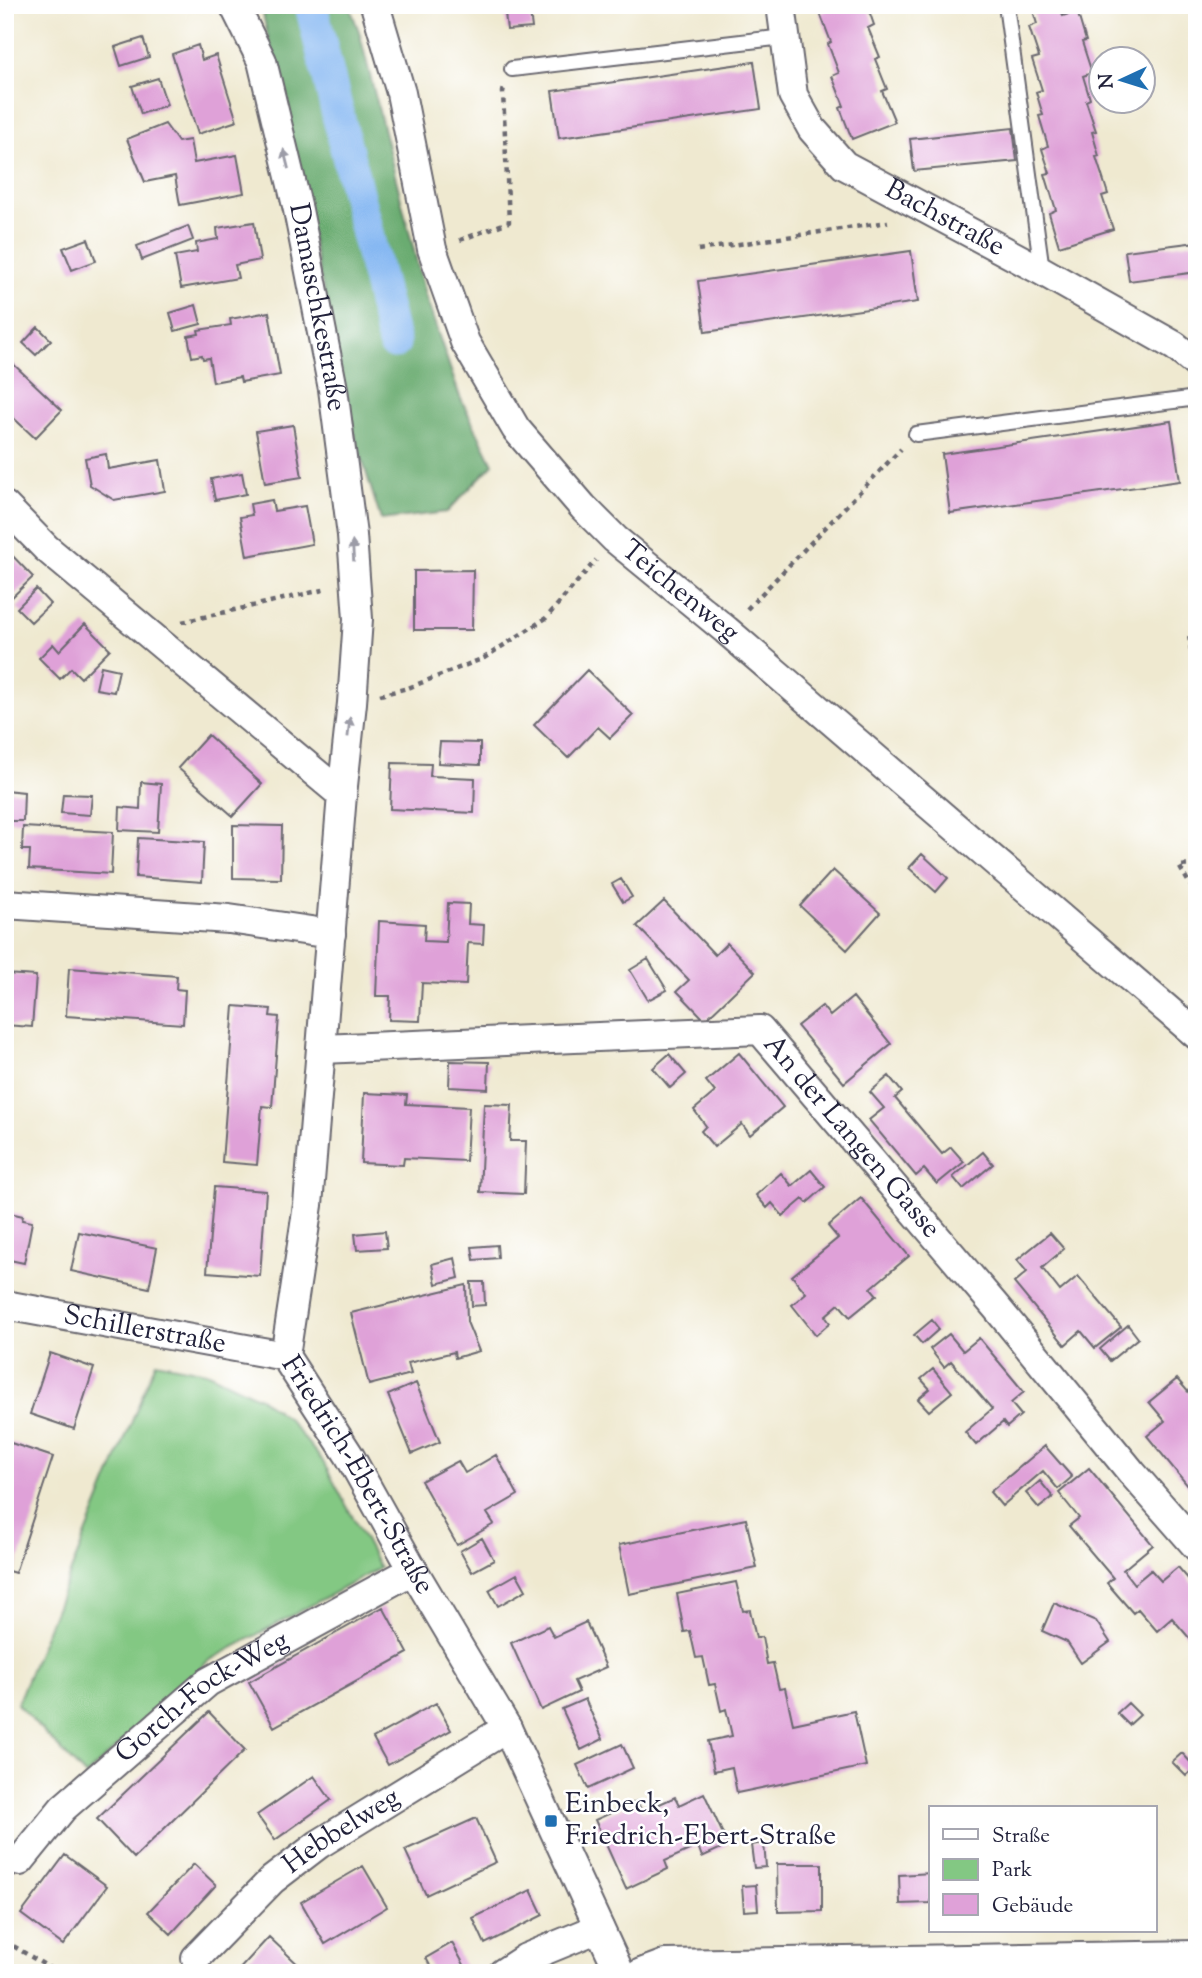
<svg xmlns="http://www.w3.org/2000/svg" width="1202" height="1978" font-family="'Sorts Mill Goudy',serif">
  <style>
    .green { fill: #83c883; stroke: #52755f; stroke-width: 2 }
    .forest { fill: #6aac71; stroke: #466756; stroke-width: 2 }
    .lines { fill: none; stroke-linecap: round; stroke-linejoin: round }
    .canal { stroke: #85b7f2; stroke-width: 33 }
    .building { fill: #dfa1d8 }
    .lane-casing { stroke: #6a686f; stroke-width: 18 }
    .street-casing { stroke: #6a686f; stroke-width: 32 }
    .path { stroke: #6a686f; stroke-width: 4.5; stroke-dasharray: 5 5; stroke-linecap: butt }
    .lane { stroke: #fff; stroke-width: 14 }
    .street { stroke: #fff; stroke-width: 28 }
    .oneway { fill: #9c9ca7 }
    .poi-dot { fill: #1f6fb2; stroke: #fff; stroke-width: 2.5 }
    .labels { text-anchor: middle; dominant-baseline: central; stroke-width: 5; stroke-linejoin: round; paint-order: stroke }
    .street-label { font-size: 28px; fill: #22223b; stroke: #fff }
    .poi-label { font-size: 28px; fill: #22223b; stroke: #fff; text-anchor: start }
  </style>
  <rect width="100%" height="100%" fill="#fff"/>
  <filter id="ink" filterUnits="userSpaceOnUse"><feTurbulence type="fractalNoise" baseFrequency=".0143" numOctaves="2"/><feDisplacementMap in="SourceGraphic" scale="14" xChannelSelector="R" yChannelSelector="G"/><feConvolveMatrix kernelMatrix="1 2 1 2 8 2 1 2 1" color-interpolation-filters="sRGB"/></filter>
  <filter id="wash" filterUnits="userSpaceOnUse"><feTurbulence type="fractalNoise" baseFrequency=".00686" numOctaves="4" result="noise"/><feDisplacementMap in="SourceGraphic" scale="28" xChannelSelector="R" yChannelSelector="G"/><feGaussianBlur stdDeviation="1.57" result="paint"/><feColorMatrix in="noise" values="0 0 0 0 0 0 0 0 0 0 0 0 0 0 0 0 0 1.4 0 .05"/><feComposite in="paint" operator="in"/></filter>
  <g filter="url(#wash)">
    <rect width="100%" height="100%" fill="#efe9d0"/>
    <path class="green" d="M156 1362 206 1372 260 1398 288 1419 322 1460 380 1568 208 1661 86 1776 17 1704Z"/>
    <path class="forest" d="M261 5H349L359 31 425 295 460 397 493 464 447 512 381 520 356 440Z"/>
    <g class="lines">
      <path class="canal" d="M311 5 394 343"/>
    </g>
    <g id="blocks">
      <path class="building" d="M504 5H529L532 28 507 30Z
        M823 5H867L874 25 868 28 880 57 875 59 887 89 882 91 895 122 852 139 840 108 844 106 832 76 839 73 828 44 831 42 820 13 825 11Z
        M1051 5H1060L1063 16 1077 11 1086 41 1082 42 1092 73 1083 76 1090 99 1086 101 1096 131 1092 132 1099 156 1096 157 1108 194 1102 196 1113 229 1059 246 1049 213 1056 210 1045 174 1050 173 1042 149 1048 146 1039 116 1043 115 1036 92 1042 90 1032 59 1039 57 1029 27 1037 24 1033 11Z
        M143 38 149 57 121 66 115 47Z
        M198 45 202 60 216 55 237 121 198 134 172 54Z
        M754 62 761 109 559 138 552 91Z
        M158 78 167 105 141 114 132 86Z
        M165 124 178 142 190 140 194 163 237 155 244 193 180 205 175 176 145 182 127 139Z
        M1013 128 1017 161 914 171 910 139Z
        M254 222 260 260 235 265 238 278 181 288 175 256 197 252 196 243 218 239 217 228Z
        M188 226 193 240 142 260 137 246Z
        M88 239 96 261 72 270 63 248Z
        M1197 242V272L1129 281 1125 251Z
        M911 251 918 302 705 332 698 281Z
        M196 305 201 324 175 331 170 313Z
        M269 312 280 375 241 382 240 377 213 382 209 358 203 359 202 355 192 357 188 336 199 334 198 330 231 325 230 319Z
        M38 327 51 340 36 355 23 343Z
        M9 360 62 410 35 438 5 410V364Z
        M1171 421 1180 481 950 513 942 454Z
        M293 425 302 477 265 483 256 431Z
        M106 454 108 469 160 460 165 491 114 500 90 485 85 458Z
        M242 473 246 494 215 500 211 479Z
        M272 500 274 511 305 506 312 544 247 556 240 517 252 515 250 504Z
        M5 548 33 577 7 602 5 600Z
        M473 570 472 630H414V571Z
        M36 589 50 604 31 622 17 608Z
        M85 624 110 649 81 678 71 668 60 679 39 658 53 644 59 651Z
        M101 666 119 670 114 692 96 689Z
        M587 670 633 715 610 738 598 727 568 758 534 725Z
        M208 735 262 784 233 816 178 768Z
        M440 742 480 743V765L438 763Z
        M392 763 431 764 430 776 475 778 474 813 390 809Z
        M141 782 161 784 158 832 119 830 120 807 140 809Z
        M5 790 24 792 23 821H5Z
        M63 794 92 795 90 815 61 813Z
        M233 825 282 826 281 879 233 878Z
        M23 827 113 832 111 874 29 869 30 850H22Z
        M138 838 204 842 202 882 136 877Z
        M922 854 948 878 936 892 909 868Z
        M833 870 880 913 847 950 800 906Z
        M621 879 632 897 623 902 612 884Z
        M664 901 715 955 727 943 755 972 705 1020 677 991 689 980 637 926Z
        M448 903 469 904 468 924 484 925 483 944 468 943 466 985 422 983 420 1021 389 1020 390 996H376L379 921 425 924 424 941 446 942Z
        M648 959 667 990 648 1000 630 970Z
        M69 968 177 976 176 989 185 990 183 1024 66 1016Z
        M5 974 36 976 32 1027 5 1025Z
        M853 997 891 1044 844 1083 797 1026 822 1006 830 1016Z
        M234 1006 271 1009 270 1016 279 1017 272 1107 262 1106 257 1165 222 1162Z
        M739 1053 783 1107 750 1135 742 1124 714 1147 701 1131 706 1126 694 1110 715 1092 706 1081Z
        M669 1054 686 1074 670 1088 653 1068Z
        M450 1061 489 1062 488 1089 449 1087Z
        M889 1076 902 1092 895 1098 942 1154 951 1147 964 1162 937 1184 924 1169 916 1176 869 1120 884 1108 870 1092Z
        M364 1093 407 1095 406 1104 469 1107 466 1161 404 1158 403 1165 361 1163Z
        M484 1104 512 1105 510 1141H526L524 1194 480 1192Z
        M983 1152 993 1164 963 1189 953 1177Z
        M811 1170 825 1187 807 1203 803 1199 783 1216 772 1203 767 1208 756 1195 781 1173 792 1186Z
        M214 1187 266 1191 260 1276 207 1272Z
        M861 1198 909 1256 871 1288 877 1295 850 1317 839 1304 825 1316 830 1323 816 1335 792 1305 806 1293 792 1276 838 1238 828 1226Z
        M6 1212 23 1216 22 1220 32 1222 24 1263 5 1259Z
        M385 1231 387 1248 357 1250 355 1234Z
        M79 1232 157 1248 149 1288 71 1271Z
        M1050 1233 1064 1249 1042 1268 1060 1291 1078 1276 1121 1327 1095 1348 1081 1331 1065 1345 1014 1283 1027 1272 1017 1260Z
        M497 1245 498 1258 474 1260 472 1247Z
        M455 1258 459 1278 436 1284 432 1264Z
        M471 1282H484L485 1305 472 1306Z
        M466 1285 467 1322 479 1351 455 1358 454 1352 408 1363 411 1374 369 1385 351 1313Z
        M932 1320 939 1329 922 1344 914 1335Z
        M1128 1325 1138 1338 1110 1361 1100 1349Z
        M949 1334 963 1351 979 1338 1024 1392 1011 1403 1021 1415 1007 1427 1003 1422 976 1445 965 1432 992 1409 951 1361 944 1367 930 1349Z
        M50 1353 94 1368 74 1429 30 1414Z
        M933 1369 952 1392 929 1411 918 1399 930 1389 921 1379Z
        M1177 1379 1197 1402V1438L1195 1439 1197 1442V1497L1147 1436 1165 1421 1149 1402Z
        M416 1383 440 1442 412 1454 388 1395Z
        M11 1443 53 1457 15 1573 5 1570V1460Z
        M1045 1446 1072 1477 1058 1489 1043 1471 1002 1506 990 1492Z
        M496 1455 518 1495 487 1513 494 1524 457 1545 421 1481 458 1461 465 1473Z
        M1089 1468 1153 1545 1123 1570 1134 1584 1151 1570 1161 1581 1178 1567 1197 1589V1647L1172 1618 1157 1631 1138 1609 1133 1613 1107 1583 1113 1578 1069 1526 1079 1518 1059 1493Z
        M1040 1481 1053 1497 1039 1508 1026 1493Z
        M746 1519 757 1568 629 1594 619 1545Z
        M482 1538 494 1560 472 1572 460 1551Z
        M517 1574 526 1590 498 1606 489 1590Z
        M736 1582 743 1611 750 1610 756 1638 762 1637 767 1664 773 1663 779 1689 785 1688 793 1724 854 1711 866 1766 737 1793 732 1767 714 1771 708 1741 732 1736 726 1709 721 1711 715 1684 709 1685 703 1657 696 1658 690 1631 684 1632 677 1594Z
        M1054 1603 1096 1621 1110 1642 1081 1663 1067 1642 1042 1631Z
        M383 1607 408 1653 274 1727 249 1682Z
        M586 1622 606 1667 574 1681 579 1692 541 1710 511 1643 548 1626 554 1637Z
        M585 1699 603 1739 581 1750 562 1709Z
        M436 1703 451 1730 388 1765 373 1738Z
        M1128 1703 1140 1715 1129 1725 1117 1713Z
        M209 1712 245 1750 134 1858 97 1819Z
        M622 1744 633 1768 588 1789 577 1765Z
        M1182 1753 1195 1767 1186 1776 1172 1762Z
        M314 1776 331 1800 275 1840 257 1815Z
        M704 1793 728 1845 702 1857 698 1846 665 1861 668 1869 626 1889 595 1820 637 1801 642 1812 675 1797 679 1805Z
        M476 1818 496 1862 426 1895 405 1850Z
        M764 1843 766 1867 754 1868 751 1845Z
        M65 1855 107 1886 63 1945 21 1914Z
        M194 1864 216 1885 171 1934 148 1912Z
        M777 1864H822V1911L778 1912Z
        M363 1866 387 1907 325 1944 301 1902Z
        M931 1873V1903L900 1904 899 1875Z
        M756 1885 758 1910 744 1911 742 1886Z
        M531 1890 543 1915 485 1944 473 1918Z
        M269 1937 305 1971 303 1973H236Z
        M452 1943 468 1972 434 1973 426 1958Z"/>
    </g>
  </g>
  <g filter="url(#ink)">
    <use href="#blocks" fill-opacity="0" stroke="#6a686f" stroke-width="2"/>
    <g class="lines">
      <defs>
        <path id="lane" d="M1006 5 1042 270
          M512 69 784 37
          M916 434 1197 398"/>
        <g id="street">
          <path id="s1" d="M234 5 262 61 298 210 333 389 352 535 358 619 352 703 342 795"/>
          <path id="s2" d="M375 5 401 93 432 249 465 342 516 429 583 507 615 539 726 630 1197 1035"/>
          <path id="s3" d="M781 5 793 95 812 129 844 165 1042 271 1175 346 1197 364"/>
          <path id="s4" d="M5 506 46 548 342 795 308 1205 285 1356 349 1455 413 1570 507 1728 620 1973"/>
          <path d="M5 904 229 919 331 934"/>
          <path id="s5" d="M322 1049 760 1030 996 1307 1132 1473 1197 1547"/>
          <path id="s6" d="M5 1305 285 1356"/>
          <path id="s7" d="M20 1861 63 1808 208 1682 413 1570"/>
          <path id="s8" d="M196 1958 272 1880 319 1844 507 1728"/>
          <path d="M503 1973 526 1958 599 1928"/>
          <path d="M641 1973 665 1964 1197 1955"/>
        </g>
      </defs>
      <use href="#lane" class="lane-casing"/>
      <use href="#street" class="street-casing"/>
      <path class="path" d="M460 240 509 222 503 92 504 88
        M698 250 888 222
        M747 609 901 449
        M182 622 327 589
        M1197 634H1189L1197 704
        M380 695 408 688 484 658 546 618 596 560
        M1197 865 1179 866 1197 896
        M5 1941 58 1973"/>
      <use href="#lane" class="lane"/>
      <use href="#street" class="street"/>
    </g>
    <defs><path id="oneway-solid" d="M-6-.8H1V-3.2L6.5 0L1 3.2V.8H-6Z" transform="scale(1.75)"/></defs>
    <g class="oneway">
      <use href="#oneway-solid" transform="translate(286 159) rotate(-104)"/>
      <use href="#oneway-solid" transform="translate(353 551) rotate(-94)"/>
      <use href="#oneway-solid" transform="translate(349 727) rotate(-84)"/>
    </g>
  </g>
  <rect class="poi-dot" x="544" y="1814" width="14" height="14" rx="3.5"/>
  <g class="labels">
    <g class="street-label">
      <text stroke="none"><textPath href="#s3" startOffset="292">Bachstraße</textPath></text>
      <text stroke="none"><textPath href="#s1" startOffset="315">Damaschkestraße</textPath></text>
      <text stroke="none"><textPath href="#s2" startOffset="682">Teichenweg</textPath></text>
      <text stroke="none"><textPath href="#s5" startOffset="579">An der Langen Gasse</textPath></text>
      <text stroke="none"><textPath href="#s6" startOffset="142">Schillerstraße</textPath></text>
      <text stroke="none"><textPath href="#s4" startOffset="1148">Friedrich-Ebert-Straße</textPath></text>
      <text stroke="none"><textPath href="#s7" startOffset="247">Gorch-Fock-Weg</textPath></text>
      <text stroke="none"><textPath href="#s8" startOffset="194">Hebbelweg</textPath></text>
    </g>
    <g class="poi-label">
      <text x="565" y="1805">Einbeck,<tspan x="565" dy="32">Friedrich-Ebert-Straße</tspan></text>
    </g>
  </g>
  <rect width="1202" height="1978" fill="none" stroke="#fff" stroke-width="28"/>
  <rect x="929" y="1806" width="228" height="126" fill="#ffffff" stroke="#a7a7b1" stroke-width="2"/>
  <rect x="943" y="1829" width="35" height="10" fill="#ffffff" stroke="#a7a7b1" stroke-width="2"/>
  <text x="992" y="1842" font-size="21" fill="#22223b">Straße</text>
  <rect x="943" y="1859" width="35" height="21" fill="#83c883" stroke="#a7a7b1" stroke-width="2"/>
  <text x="992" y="1876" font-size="21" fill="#22223b">Park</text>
  <rect x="943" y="1894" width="35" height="21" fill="#dfa1d8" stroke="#a7a7b1" stroke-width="2"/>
  <text x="992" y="1912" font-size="21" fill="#22223b">Gebäude</text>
  <g transform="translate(1122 80) rotate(266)"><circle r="33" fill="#ffffff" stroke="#a7a7b1" stroke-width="2"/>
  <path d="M0-5L12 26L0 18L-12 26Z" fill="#1f6fb2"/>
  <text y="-10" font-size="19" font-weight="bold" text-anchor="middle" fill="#22223b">N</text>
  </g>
</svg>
